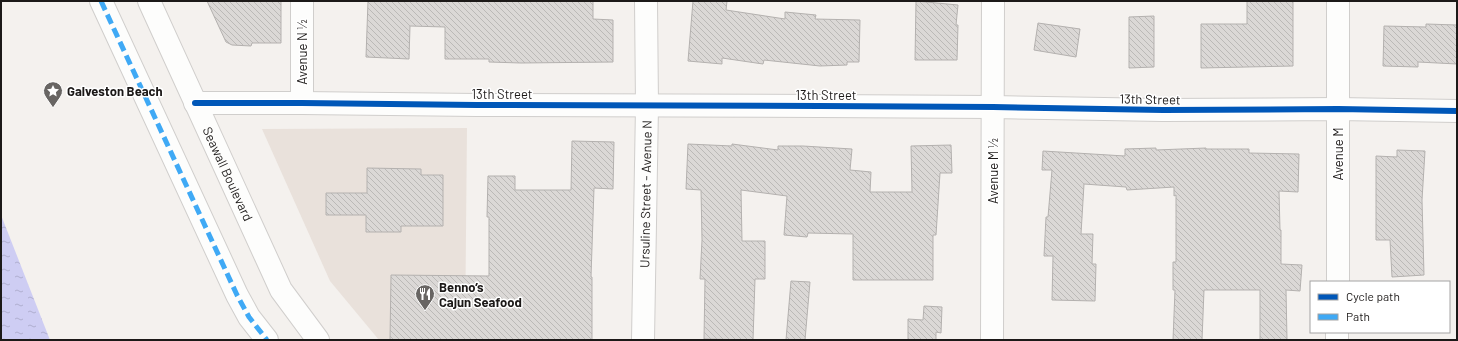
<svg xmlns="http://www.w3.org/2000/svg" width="1458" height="341" font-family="Barlow,sans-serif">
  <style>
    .built { fill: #e9e1db }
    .water { fill: url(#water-ripples) }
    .building { fill: url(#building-back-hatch); stroke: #b4b1af }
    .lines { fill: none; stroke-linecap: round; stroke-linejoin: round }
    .street-casing { stroke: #d0cecc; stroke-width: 24 }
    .primary-casing { stroke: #d0cecc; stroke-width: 24 }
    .street { stroke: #fdfdfc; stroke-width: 22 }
    .primary { stroke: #fdfdfc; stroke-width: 22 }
    .quiet { stroke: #3fa9f5; stroke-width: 5; stroke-dasharray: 10 5; stroke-linecap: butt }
    .cycleway-casing { stroke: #fff; stroke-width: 8 }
    .cycleway { stroke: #0057b8; stroke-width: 6 }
    .labels { text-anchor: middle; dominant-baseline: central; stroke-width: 3; stroke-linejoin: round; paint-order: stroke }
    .street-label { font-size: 13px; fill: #1c1918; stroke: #fff }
    .poi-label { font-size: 13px; font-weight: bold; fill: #1c1918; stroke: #fff; text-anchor: start }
  </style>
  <defs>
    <pattern id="water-ripples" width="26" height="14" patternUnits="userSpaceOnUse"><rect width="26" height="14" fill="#cecdf3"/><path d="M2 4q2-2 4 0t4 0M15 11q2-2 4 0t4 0" fill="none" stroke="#b0afd0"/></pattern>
    <pattern id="building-back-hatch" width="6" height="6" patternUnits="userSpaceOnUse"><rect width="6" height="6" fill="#dbd8d6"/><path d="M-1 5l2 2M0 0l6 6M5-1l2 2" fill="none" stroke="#bbb9b7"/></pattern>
  </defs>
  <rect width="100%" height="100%" fill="#f4f1ee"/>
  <path class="built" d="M467 128 465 340H379L330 281 262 129Z"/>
  <path class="water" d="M1 215 50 340H1Z"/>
  <path class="building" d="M207 1H281V43H252L251 46 232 45 226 42Z
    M368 1H593V19L613 20V62L521 63 489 62V59H445V27L410 26 409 59 366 57Z
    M693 1H727L726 10 785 19V12L816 15 815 19 860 20 859 62H847V65L820 66 764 60 763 64 722 58V64L688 61Z
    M916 1 958 5 956 25H958L957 60H915Z
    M1247 1H1293V66L1201 68V24H1247Z
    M1154 16V67L1129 68V17Z
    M1038 23 1080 29 1076 57 1034 50Z
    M1426 24 1457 25V64L1418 62V67L1383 66 1384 26 1426 27Z
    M572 141 614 142 613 189 594 188 591 277H592V340H390L391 275 489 276V217H487L488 176H515V190H571Z
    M688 144 732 146V144L778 150V146H803L852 149 850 170 871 172 870 192H912L911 146 951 145 952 173H940L936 235H933V280H853V234L808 233 807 237 784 235 787 196 741 190 742 241H765V279H755L753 340 704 339 705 279H700L702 240 701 190 686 189Z
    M1156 148V150L1206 148V149H1249V153L1299 154 1298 192 1279 191 1280 230H1281V264L1302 265 1300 291 1286 290 1287 340H1260V290H1204L1202 340H1173L1175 290H1173V262H1176V195L1174 196V187L1127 190 1126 187 1084 184 1081 234H1093L1092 264H1096L1095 301 1052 300 1053 256H1044L1046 217H1048L1052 170H1042L1043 151 1125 156V149Z
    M1397 150 1425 151 1422 200 1424 275 1392 277 1390 240H1376V156L1397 157Z
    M367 168 421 169V175H443V226H401V232H366V215H326V193H367Z
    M791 281 810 282 805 340H786Z
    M924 306 942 307 941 333 936 332V340H908V319L923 320Z"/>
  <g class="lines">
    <defs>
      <g id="street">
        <path d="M101 1 237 295 249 317 267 340"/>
        <path d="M195 103H302L477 105 820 106 993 107 1163 110 1338 109 1457 111"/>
        <path d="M302 103V1"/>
        <path d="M1338 282V1"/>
        <path id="s1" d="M643 340 647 106 646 1"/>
        <path d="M992 340 993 1"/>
        <path d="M1337 340V332"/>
      </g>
      <g id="primary">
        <path id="s2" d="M149 1 281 290 318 340"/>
      </g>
    </defs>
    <use href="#street" class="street-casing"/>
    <use href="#primary" class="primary-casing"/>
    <use href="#street" class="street"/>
    <use href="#primary" class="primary"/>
    <path class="quiet" d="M101 1 237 295 249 317 267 340"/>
    <defs>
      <path id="cycleway" d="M195 103H302L477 105 820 106 993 107 1163 110 1338 109 1457 111"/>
    </defs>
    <use href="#cycleway" class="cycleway-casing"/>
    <use href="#cycleway" class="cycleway"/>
  </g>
  <defs>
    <symbol id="sight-pin" viewBox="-11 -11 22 30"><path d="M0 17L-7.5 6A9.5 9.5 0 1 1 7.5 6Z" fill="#686563" stroke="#fff"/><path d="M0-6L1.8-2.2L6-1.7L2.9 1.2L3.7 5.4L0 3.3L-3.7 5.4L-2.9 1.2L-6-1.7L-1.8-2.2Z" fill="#fff"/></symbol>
    <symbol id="restaurant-pin" viewBox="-11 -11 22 30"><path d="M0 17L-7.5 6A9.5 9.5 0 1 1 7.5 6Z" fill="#686563" stroke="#fff"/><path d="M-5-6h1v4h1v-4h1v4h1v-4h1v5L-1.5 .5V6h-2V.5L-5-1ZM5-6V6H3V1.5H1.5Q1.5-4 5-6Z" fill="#fff"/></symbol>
  </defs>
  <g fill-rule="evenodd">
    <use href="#sight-pin" x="42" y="80" width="22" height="30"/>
    <use href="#restaurant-pin" x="414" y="283" width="22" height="30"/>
  </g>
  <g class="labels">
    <g class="street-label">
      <text transform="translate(302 52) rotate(-90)">Avenue N ½</text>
      <text x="502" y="94">13th Street</text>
      <text x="826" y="95">13th Street</text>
      <text transform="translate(1150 99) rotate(1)">13th Street</text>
      <text transform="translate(1338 154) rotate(-90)">Avenue M</text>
      <text transform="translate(993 171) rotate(-90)">Avenue M ½</text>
      <text stroke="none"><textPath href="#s2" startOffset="190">Seawall Boulevard</textPath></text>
      <text stroke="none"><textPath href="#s1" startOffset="146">Ursuline Street - Avenue N</textPath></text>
    </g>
    <g class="poi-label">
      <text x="67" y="91">Galveston Beach</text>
      <text x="439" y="287">Benno’s<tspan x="439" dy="15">Cajun Seafood</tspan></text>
    </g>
  </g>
  <rect width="1458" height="341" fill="none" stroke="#1c1918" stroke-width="4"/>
  <rect x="1310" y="281" width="140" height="52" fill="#ffffff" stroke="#a4a3a3"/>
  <rect x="1318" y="294" width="20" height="6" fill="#0057b8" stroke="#a4a3a3"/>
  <text x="1346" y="301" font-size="12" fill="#1c1918">Cycle path</text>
  <rect x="1318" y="314" width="20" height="6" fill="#3fa9f5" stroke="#a4a3a3"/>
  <text x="1346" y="321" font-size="12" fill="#1c1918">Path</text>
</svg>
